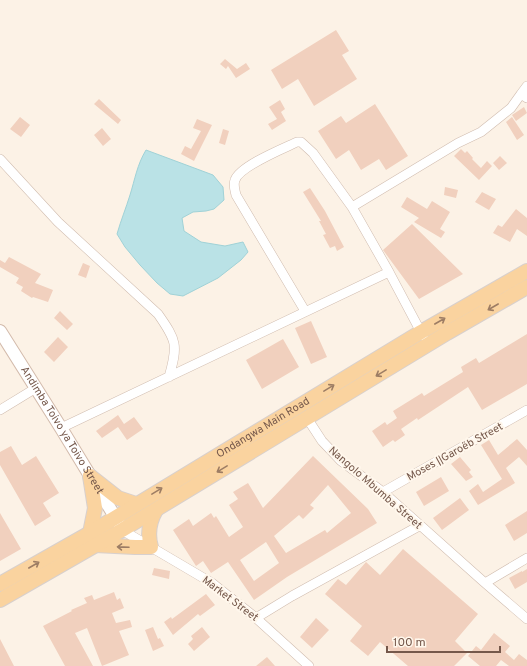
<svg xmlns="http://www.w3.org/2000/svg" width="527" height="666" font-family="Overpass,sans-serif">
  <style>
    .water { fill: #bae2e6; stroke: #a0d2d7 }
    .building { fill: #f1d0be; fill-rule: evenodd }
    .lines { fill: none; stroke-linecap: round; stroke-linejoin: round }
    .street-casing { stroke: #d0bcaf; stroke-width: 10 }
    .secondary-casing { stroke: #d3bbac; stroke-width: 14 }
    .primary-casing { stroke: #d8d0cd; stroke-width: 16 }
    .street { stroke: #fff; stroke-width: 9 }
    .secondary { stroke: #fff; stroke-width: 12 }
    .primary { stroke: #fad39f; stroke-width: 14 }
    .oneway { stroke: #9d7d64 }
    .labels { text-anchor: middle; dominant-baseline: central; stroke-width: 4; stroke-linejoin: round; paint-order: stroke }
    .street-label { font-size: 11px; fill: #75584b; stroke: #fff7ec }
  </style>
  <rect width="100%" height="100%" fill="#fcf2e6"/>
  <path class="water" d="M146 150 213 175 223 187 224 200 214 209 206 211 193 212 182 218 184 231 201 242 225 246 243 242 248 252 241 260 218 278 183 296 170 294 157 283 140 265 125 247 117 234C121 220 126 208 130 195 135 179 137 165 146 150Z"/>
  <path class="building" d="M336 30 349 51 342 55 357 79 314 106 298 79 282 89 271 70Z
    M225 59 237 69 246 63 250 69 236 78 228 66 226 69 220 64Z
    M99 99 121 120 118 124 94 104Z
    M280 100 285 109 281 112 286 121 272 130 268 124 277 119 269 107Z
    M375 104 408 156 386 170 379 159 361 170 349 150 336 159 318 131 341 116 346 123Z
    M524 107 527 113 516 121 512 115Z
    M20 117 30 125 21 137 10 129Z
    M512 117 524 135 517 140 506 122Z
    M197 119 212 125 194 161 181 154 185 146 191 149 201 131 193 128Z
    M102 128 111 139 103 146 94 135Z
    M223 129 229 131 225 145 219 143Z
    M461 149 465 153 467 151 473 158 472 159 481 168 487 161 492 166 479 180 454 156Z
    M500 156 507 163 499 170 493 163Z
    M445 187 458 190 456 198 444 195Z
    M310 188 325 211 344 247 337 251 335 246 330 248 323 235 326 234 319 221H321L303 192Z
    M482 192 496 199 489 210 475 202Z
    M407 197 427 209 432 201 450 212 440 229 445 232 441 238 414 222 419 218 401 207Z
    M516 209 527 218V236L517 229 510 242 493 233 498 225 502 227Z
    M412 224 463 274 419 299 383 250Z
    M9 257 41 274 35 283 53 290 48 302 33 297 32 298 21 291 23 287 16 283 19 278 0 267V260L5 263Z
    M83 263 90 266 86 278 78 275Z
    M60 311 73 324 67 330 54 318Z
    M311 321 327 357 311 364 295 328Z
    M527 334V384L482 410 468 387 418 420 417 418 401 429 405 435 395 442 393 440 383 447 372 431 385 422 387 425 397 418 393 411 422 393 424 396 463 372 461 367 476 358 479 363Z
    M58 337 68 347 54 362 44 352Z
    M283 339 299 367 262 389 246 360Z
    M118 415 124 424 134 417 143 429 127 440 118 427 102 438 96 431Z
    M517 439 527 450V466L519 457 506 468 515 483 478 505 469 491 478 484 483 492 502 479 481 445 489 440 498 455Z
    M11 446 22 465 36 456 59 493 43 503 51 516 35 526 0 465V452Z
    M313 456 368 509 377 523 287 577 254 600 228 562 211 573 203 561 196 566 173 530 189 519 193 526 211 513 214 518 216 516 229 537 243 527 229 505 238 499 233 492 248 483 263 508ZM328 485 351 513 327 533 325 530 286 553 274 536 299 515 303 519 314 508 310 505ZM266 542 279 563 254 581 240 560Z
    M460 457 471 470 469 472 473 477 466 481 451 464Z
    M441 477 449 491 424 506 416 492Z
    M460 498 469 510 442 530 433 518Z
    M527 511V533L514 541 505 525Z
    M0 513 21 549 0 561Z
    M403 549 478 614 455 641 467 653 454 666H408L380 642 368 656 350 641 362 626 325 594 338 579 346 585 366 562 380 575Z
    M154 568 170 571 169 579 152 575Z
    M527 569V582L515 589 509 578 522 571V572Z
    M114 592 117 600 120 598 124 608 112 613 116 623 130 620 132 627 119 631 129 655 102 666 87 628 75 633 93 666H65L43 626 72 611 71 610 87 603 84 598 92 595 94 600Z
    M206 594 215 605 200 616 198 614 173 635 164 622 171 617 172 619Z
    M316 618 329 630 312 648 300 637Z
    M153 627 158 639 160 638 164 646 153 651 145 630Z
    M202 627 210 637 194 651 188 644 193 639 191 636Z
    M494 633 510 646 505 652 514 660 519 654 527 660V666H509L501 660 496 666H480L468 656 476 646 481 650Z
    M0 639 14 666H0Z
    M267 657 275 666H256Z"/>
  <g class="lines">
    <defs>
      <path id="street" d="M527 86 521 94 527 98
        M0 159 58 222 158 314C177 341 178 345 169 377
        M352 207 389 272
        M305 311 236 195C235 190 233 185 235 180 240 166 282 149 297 142H301L313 153 352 207 458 143 481 132 511 108 521 94
        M0 410 36 388
        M302 420 307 418 322 441 341 461 383 492 485 583 527 619
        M61 428 389 272 423 336
        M383 492 527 410
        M122 530 212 583 256 618 309 666
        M485 583 527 558
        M256 618 292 596 419 526"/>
      <g id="secondary">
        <path id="s1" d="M0 331 61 428 120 525"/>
      </g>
      <g id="primary">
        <path d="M90 476 118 498 136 504"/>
        <path d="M90 533 95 508 90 476"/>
        <path d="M95 545 135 547H151C147 533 149 522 156 510"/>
        <path id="s2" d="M0 584 90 533 421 332 527 271"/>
        <path d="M0 600 122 530 447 333 527 287"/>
      </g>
    </defs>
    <use href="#street" class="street-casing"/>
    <use href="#secondary" class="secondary-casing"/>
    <use href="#primary" class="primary-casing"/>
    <use href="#street" class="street"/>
    <use href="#secondary" class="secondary"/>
    <use href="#primary" class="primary"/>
  </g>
  <defs><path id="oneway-shaft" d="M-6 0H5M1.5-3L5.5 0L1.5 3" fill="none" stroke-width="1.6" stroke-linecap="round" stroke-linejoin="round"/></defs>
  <g class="oneway">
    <use href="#oneway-shaft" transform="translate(493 307) rotate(150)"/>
    <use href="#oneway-shaft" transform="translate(440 321) rotate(-30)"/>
    <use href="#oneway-shaft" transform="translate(381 373) rotate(149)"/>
    <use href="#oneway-shaft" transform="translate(329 388) rotate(-31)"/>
    <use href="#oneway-shaft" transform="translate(222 469) rotate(149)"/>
    <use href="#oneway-shaft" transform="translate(157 491) rotate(-31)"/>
    <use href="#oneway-shaft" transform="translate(123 547) rotate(-178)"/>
    <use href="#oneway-shaft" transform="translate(34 565) rotate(-30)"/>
  </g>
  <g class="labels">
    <g class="street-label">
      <text stroke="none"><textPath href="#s2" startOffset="306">Ondangwa Main Road</textPath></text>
      <text stroke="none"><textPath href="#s1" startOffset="117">Andimba Toivo ya Toivo Street</textPath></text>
      <text transform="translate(455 452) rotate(-29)">Moses ǁGaroëb Street</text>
      <text transform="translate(375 488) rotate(41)">Nangolo Mbumba Street</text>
      <text transform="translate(230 599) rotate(37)">Market Street</text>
    </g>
  </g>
  <path d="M387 646v6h113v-6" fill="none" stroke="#75584b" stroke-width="2"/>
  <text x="393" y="646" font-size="12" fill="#75584b" stroke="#fff7ec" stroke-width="3" paint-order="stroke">100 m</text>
</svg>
